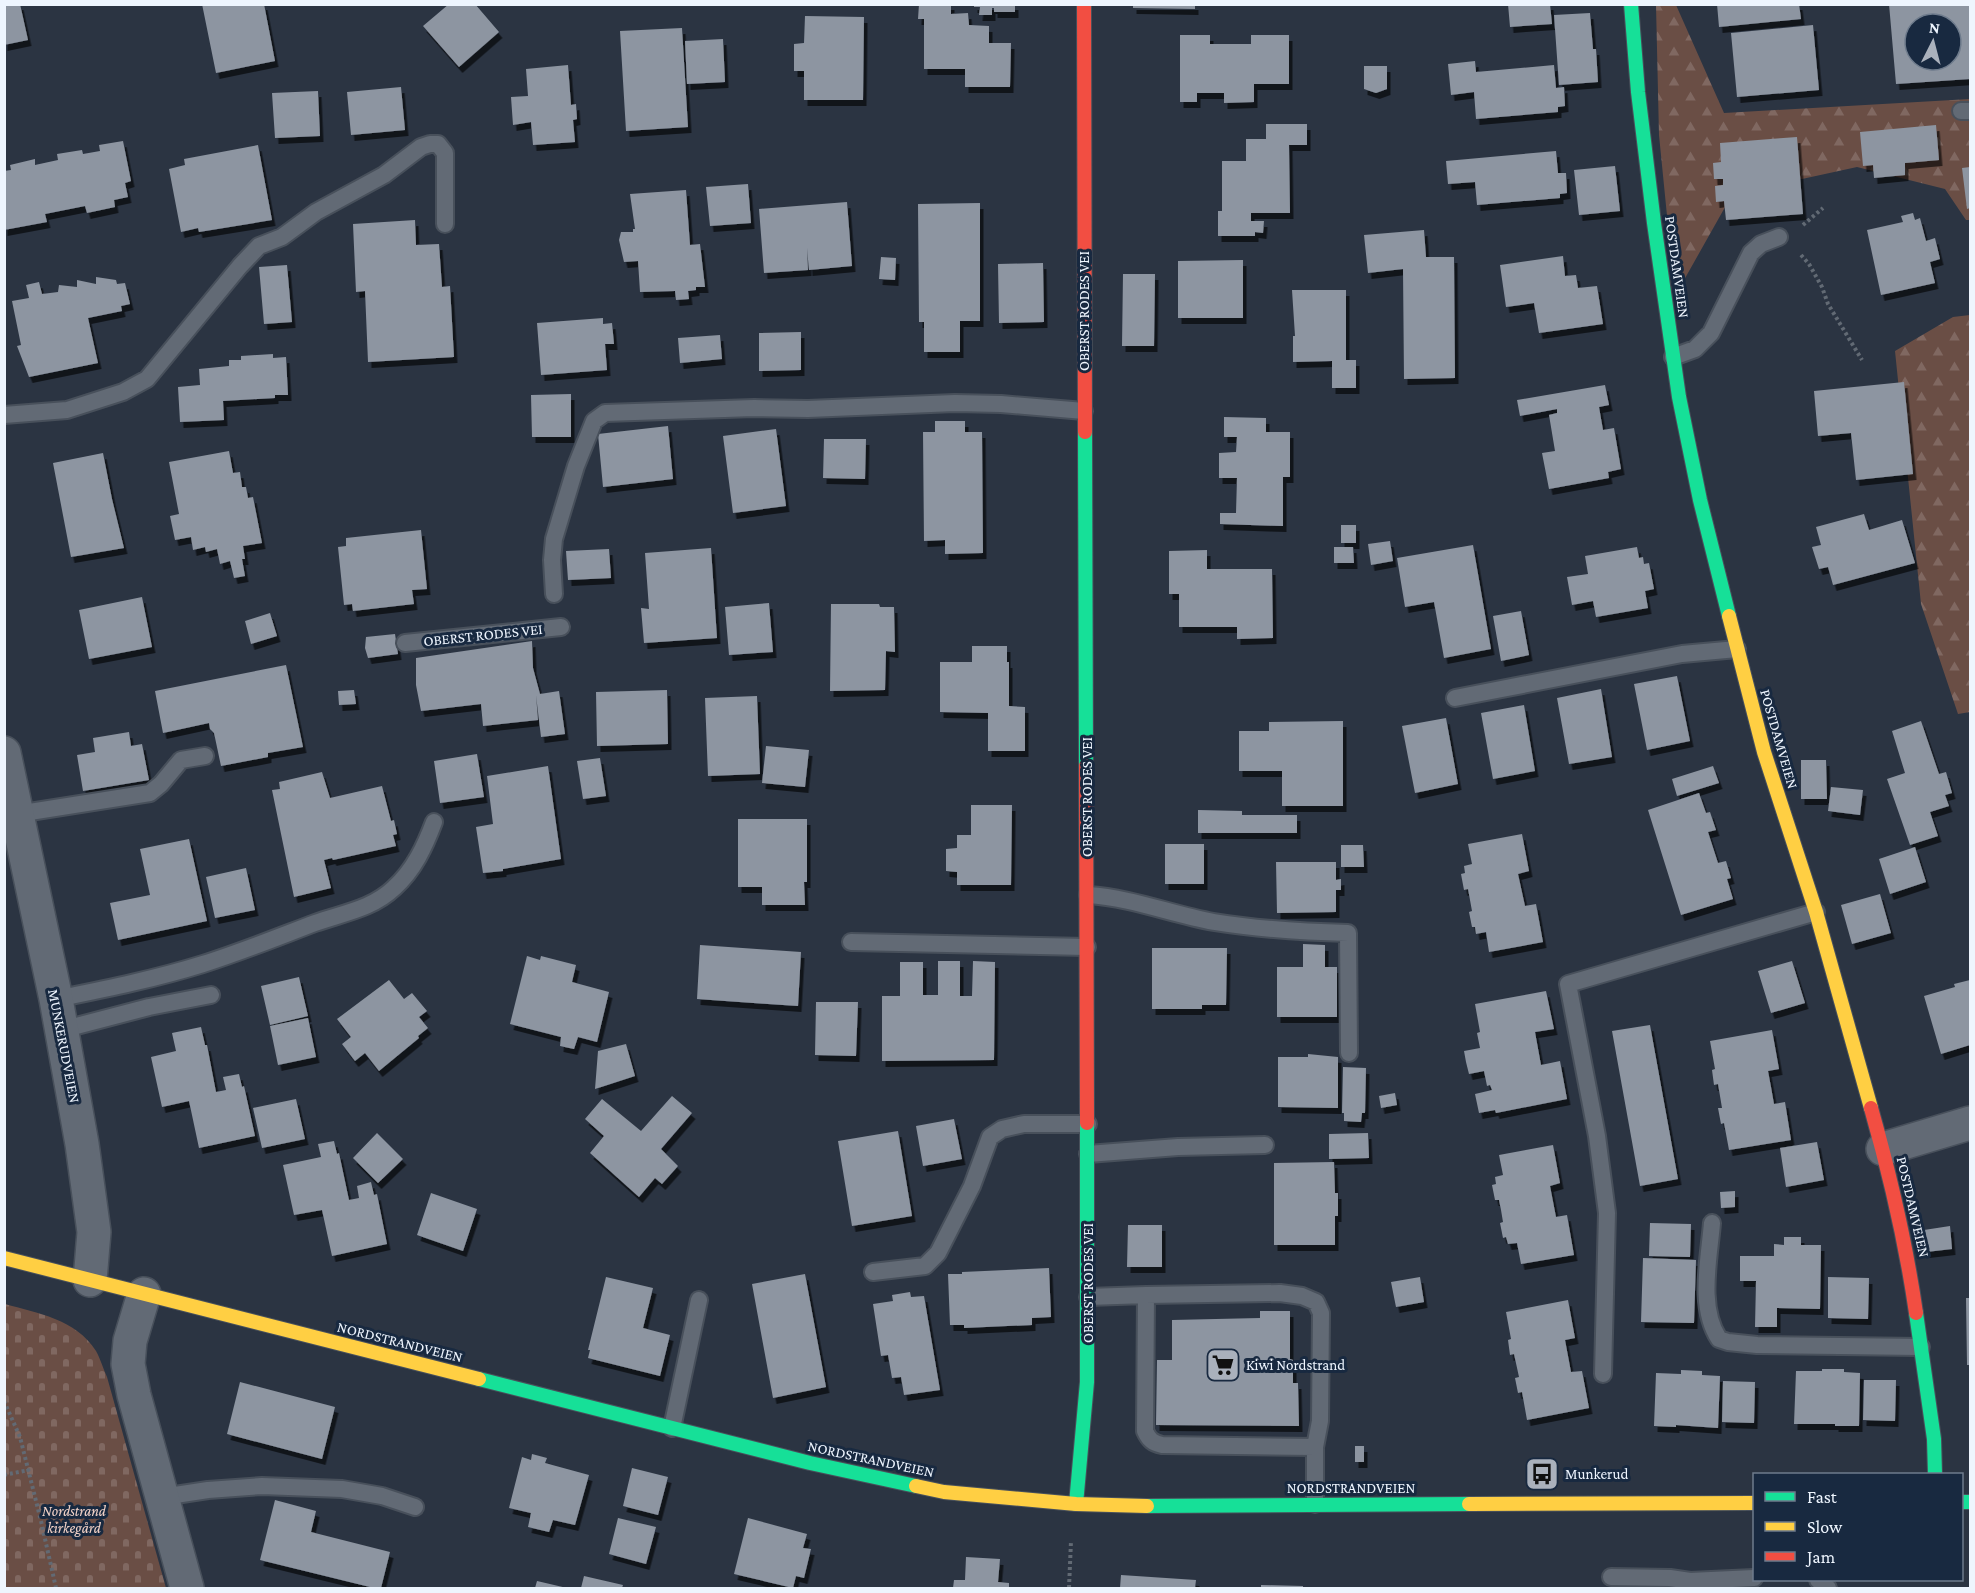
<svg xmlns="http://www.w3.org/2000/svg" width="1975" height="1593" font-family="'Crimson Pro',serif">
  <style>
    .forest { fill: url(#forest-firs) }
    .cemetery { fill: url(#cemetery-stones) }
    .building { fill: #8d95a1; fill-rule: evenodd; filter: url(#shadow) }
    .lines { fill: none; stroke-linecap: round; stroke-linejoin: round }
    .lane-casing { stroke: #48505b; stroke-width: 20 }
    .street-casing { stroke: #48505b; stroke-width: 36 }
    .fast-casing { stroke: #48505b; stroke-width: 16 }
    .slow-casing { stroke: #48505b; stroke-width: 16 }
    .jam-casing { stroke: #48505b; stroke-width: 16 }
    .path { stroke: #626a74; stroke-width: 4; stroke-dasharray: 3 3; stroke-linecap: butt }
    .lane { stroke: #626a75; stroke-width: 16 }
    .street { stroke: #626a75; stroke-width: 33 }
    .fast { stroke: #16e098; stroke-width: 14 }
    .slow { stroke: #ffcf43; stroke-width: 14 }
    .jam { stroke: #f24e42; stroke-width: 14 }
    .labels { text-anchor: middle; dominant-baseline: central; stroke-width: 6; stroke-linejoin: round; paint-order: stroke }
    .street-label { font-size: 15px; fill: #eef5fe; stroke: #182940 }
    .poi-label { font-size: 15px; fill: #eef5fe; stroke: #182940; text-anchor: start }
    .park-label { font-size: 15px; font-style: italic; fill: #f6d5c9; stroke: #182940 }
  </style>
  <defs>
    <pattern id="forest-firs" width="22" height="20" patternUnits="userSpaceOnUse" patternTransform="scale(1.5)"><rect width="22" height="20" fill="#6a4e45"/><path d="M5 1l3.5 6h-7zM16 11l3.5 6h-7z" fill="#806861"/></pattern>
    <pattern id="cemetery-stones" width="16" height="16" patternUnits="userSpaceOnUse" patternTransform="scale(1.5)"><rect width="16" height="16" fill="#6a4e45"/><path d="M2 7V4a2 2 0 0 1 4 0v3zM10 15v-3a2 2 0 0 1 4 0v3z" fill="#806861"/></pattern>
    <filter id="shadow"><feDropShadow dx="3.5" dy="6" stdDeviation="0" flood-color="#0009"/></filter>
  </defs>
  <rect width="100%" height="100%" fill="#2b3442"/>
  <path class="forest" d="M1656 5H1676L1724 113 1970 99V220H1966L1945 189 1857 167 1802 179 1742 177 1675 296 1659 135Z
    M1970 315V712L1958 714 1921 604 1895 351 1953 317Z"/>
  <path class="cemetery" d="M5 1304C37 1313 76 1319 96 1351 100 1358 103 1368 107 1377L166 1588H5Z"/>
  <path class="building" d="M4 4H20L28 40 4 45Z
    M202 4H264L275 61 216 73Z
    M449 4H475L499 32 459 67 423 26Z
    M919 4H951V14L968 13 969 25 989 26V43H1011L1010 87H965V69H924V19H918Z
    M974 4H1015V12H994V8H992V15H979L980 7H974Z
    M1133 4H1195V9L1133 8Z
    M1508 4H1550L1552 24 1510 27Z
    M1717 4H1799L1801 19 1719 27Z
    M1889 4H1970V79L1896 84ZM1915 24H1951V60H1915Z
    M1590 13 1593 49H1596L1598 82 1559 85 1554 15Z
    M805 16 864 17 863 100H804V71H794V44L804 43Z
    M1813 25 1819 90 1737 97 1731 33Z
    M682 28 688 127 626 131 620 31Z
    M1180 35H1210V44H1251V35H1289V84H1254V102L1224 103V93H1197V102H1180Z
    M723 39 725 82 687 84 685 41Z
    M1475 61 1476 72 1554 65 1556 88 1564 87 1565 106 1558 107V112L1476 119 1474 92 1451 95 1448 64Z
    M568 65 571 105 576 104 577 119 573 120 575 142 533 145 531 122 513 125 511 97 528 96 526 69Z
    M1364 66H1387V89L1376 93 1364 89Z
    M401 87 405 130 351 135 347 92Z
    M318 91 320 136 275 138 272 93Z
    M1266 124H1307V145H1289L1290 213H1251V221H1264L1263 233 1255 232V236H1218V211H1222V161H1246V139H1266Z
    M1936 125 1939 160 1905 163V175L1874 178 1873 165 1863 166 1860 132Z
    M1797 137 1803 214 1726 220 1724 201 1716 202 1715 186 1723 185V179H1714L1713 163 1721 162 1720 143Z
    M123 141 131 181 125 183 128 197 114 200 115 207 87 213 85 206 45 214 47 222 4 230V171L11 170 10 165 35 159V165L58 160 57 154 82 150 83 154 100 151 99 145Z
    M258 145 272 220 199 232 198 228 181 232 169 169 185 165 184 159Z
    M1556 151 1558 173H1566L1567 193 1560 194V198L1477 205 1475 182 1448 184 1446 161Z
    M1615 166 1620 211 1579 215 1574 170Z
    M1970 167V208L1967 209 1962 168Z
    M748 184 751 223 710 226 706 187Z
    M686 190 690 245 700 244 705 287H696V290L688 291 689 299 676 300 675 291 640 292 638 261 624 262 619 240 621 232H633V229H635L630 194Z
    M847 202 852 266 809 270 807 248 808 270 764 273 759 209Z
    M980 203V321H960V352H924V322H919L918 204Z
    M1913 213 1915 220 1920 218 1926 241 1935 238 1940 259 1930 262 1935 283 1881 295 1867 230 1903 222 1901 216Z
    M415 220 416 245 439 244 442 287 450 286 454 357 368 362 365 291 356 292 353 224Z
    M1424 230 1426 257H1454L1455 378 1404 379 1403 269 1368 273 1364 235Z
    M1563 256 1565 276 1576 275 1578 288 1597 286 1603 324 1539 333 1534 303 1506 307 1500 265Z
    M881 257 896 258 895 280 879 279Z
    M1243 260V318H1178V261Z
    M1043 263 1044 322 999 323 998 264Z
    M287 265 292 322 264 324 259 267Z
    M1123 274H1155L1154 346H1122Z
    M96 277 116 280 117 284 125 283 130 304 121 306 122 311 88 318 98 363 29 377 17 346 21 345 12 301 29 298 26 285 39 282 42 294 58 292 59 285 77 287V280L96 284Z
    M1292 290H1346V360H1356V388H1332V361L1293 362V336H1295Z
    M603 318V324L612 323 614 344H605L607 370 541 375 537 323Z
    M801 332V370L759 371V333Z
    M720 335 722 359 680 363 678 338Z
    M273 354V358L286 357 288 395H275V398L223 401 224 420 180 422 178 387 200 385 199 369 229 366V360H241V356Z
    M1904 382 1913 474 1856 480 1851 433 1818 436 1814 391Z
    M1605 385 1609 405 1599 407 1603 430 1614 428 1621 469 1608 472 1609 478 1549 489 1542 453 1555 451 1549 415 1557 413V409L1520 416 1517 400Z
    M571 394V437H532L531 395Z
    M1224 417 1266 418V432H1290V477H1283V526L1220 524V513H1236L1237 478H1219V453L1236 452 1237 437H1224Z
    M935 421H965V432H982L983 553 945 554V540L924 541 923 432H935Z
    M668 426 673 479 603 487 598 434Z
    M776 429 786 506 733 513 723 436Z
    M824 439H866L865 479 823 478Z
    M229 451 233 473 240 472 242 487H246L248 498 253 497 262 543 243 546 245 559H242L245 576 234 578 230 561 220 564 217 549 206 552 205 547 193 550 191 537 175 540 170 516 179 514 169 462Z
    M103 453 112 499 124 548 71 557 53 463Z
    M1864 514 1869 530 1902 520 1915 563 1833 585 1828 567 1819 569 1812 547 1821 545 1816 527Z
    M1341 525H1356V543H1341Z
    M421 530 427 589 412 590 414 604 353 611 352 604 344 605 338 547 346 546V538Z
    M1390 541 1393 561 1371 565 1368 544Z
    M1473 545 1491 649 1444 658 1434 602 1405 607 1397 558Z
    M1334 547H1353L1354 563H1334Z
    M1637 547 1639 558 1643 557 1644 564 1649 563 1654 589 1645 591 1648 608 1596 617 1593 601 1572 605 1567 577 1588 574 1585 556Z
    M711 548 717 638 644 643 641 608 649 609 645 553Z
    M609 549 611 578 568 580 566 551Z
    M1207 550V569H1272L1273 638 1237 639V627H1179V594H1169V551Z
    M142 597 152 647 89 659 79 610Z
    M769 603 773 652 729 655 725 607Z
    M831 604H879L880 607H894L895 652 886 651 885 690 830 691Z
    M1521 611 1529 655 1501 661 1493 616Z
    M270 613 277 636 251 644 245 621Z
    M395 634 398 654 368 658 365 648 366 637Z
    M532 641 533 668 540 694 559 691 565 734 541 737 536 695 538 720 483 726 481 704 421 711 416 685V658Z
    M972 646H1007V662H1009V706L1025 707V751H988V713L940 712V662H972Z
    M286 665 303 747 268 753V757L221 766 214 733 210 729 209 723 163 733 155 691Z
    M1677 676 1690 741 1647 750 1634 684Z
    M1601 689 1612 757 1569 764 1557 698Z
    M354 690 356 704 339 705 338 691Z
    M667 690 668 744 597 746 596 692Z
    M757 696 760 774 708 776 705 698Z
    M1524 705 1535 771 1493 779 1481 713Z
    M1446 718 1458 784 1415 793 1402 726Z
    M1343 721V806H1282V771H1239V731H1269V722Z
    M1921 721 1939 774 1946 772 1952 793 1945 795 1949 806 1930 812 1938 836 1910 845 1887 779 1905 773 1892 731Z
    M129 732 131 746 142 744 149 780 83 791 77 755 95 752 93 738Z
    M766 746 809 750 805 787 762 783Z
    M477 754 484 797 440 803 434 761Z
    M600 758 606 796 583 799 577 761Z
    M1801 760H1826L1827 799H1801Z
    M548 766 561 859 503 869V871L483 873 476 827 493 824 487 776Z
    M1713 766 1719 783 1677 796 1672 779Z
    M322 772 330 798 382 786 391 821 394 820 397 834 393 835 396 846 333 860 332 858 324 860 331 888 294 897 272 790 280 789 279 782Z
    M1831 787 1863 790 1860 815 1828 811Z
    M1699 793 1706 813 1710 812 1716 830 1708 832 1718 863 1726 861 1731 878 1727 879 1733 899 1681 915 1648 810Z
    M971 805H1012L1011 885H957V872L946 871V849L957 848V835H971Z
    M1198 810 1242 811V815H1297V833H1198Z
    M738 819H807V882H804L805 905H762V887H738Z
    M1522 834 1529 871 1518 874 1525 906 1536 904 1543 942 1489 952 1486 932 1476 934 1475 927H1472L1469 912 1472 911 1468 889 1464 890 1461 874 1465 873 1464 866 1472 864 1468 844Z
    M189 839 207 921 118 940 110 903 150 895 140 849Z
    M1165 844H1204V884H1165Z
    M1341 845H1363L1364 867H1341Z
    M1915 847 1926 882 1890 894 1879 859Z
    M1276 862H1336V880L1341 879V890H1336V912L1277 913Z
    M246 868 255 910 215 918 206 877Z
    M1880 894 1891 933 1852 944 1841 905Z
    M1303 944 1325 945V967H1337V1017H1277V967H1303Z
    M700 945 801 952 798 1006 697 999Z
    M1152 948H1227L1226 1005H1202V1009H1152Z
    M527 956 540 960 541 956 576 965 572 982 609 992 597 1042 578 1037 574 1049 560 1046 561 1037 510 1024Z
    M938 961H960V996H972L973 961 995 962 994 1060 882 1061V996H900V962H923V995H938Z
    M1792 961 1805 1003 1771 1013 1758 971Z
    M299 977 308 1016 270 1025 261 986Z
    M389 980 404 999 412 993 427 1011 419 1017 428 1028 418 1036 419 1038 379 1071 365 1053 355 1061 342 1044 351 1037 337 1019Z
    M1970 980V1036L1969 1037 1970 1045 1941 1054 1924 996 1955 987 1954 984Z
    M1546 991 1554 1029 1535 1032 1541 1065 1560 1061 1567 1099 1496 1113 1495 1110 1479 1113 1475 1094 1492 1090 1490 1085 1487 1086 1484 1071 1469 1074 1466 1062 1464 1051 1480 1048 1477 1033 1480 1032 1475 1004Z
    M816 1002H858L856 1056 815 1055Z
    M308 1018 316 1057 278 1065 270 1026Z
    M1650 1025 1678 1179 1640 1186 1612 1031Z
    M201 1027 205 1045H207L216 1092 226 1090 223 1077 239 1074 242 1087 244 1086 255 1136 199 1148 189 1101 162 1107 151 1057 176 1051 172 1033Z
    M1772 1030 1779 1069 1768 1071 1771 1087 1774 1104 1785 1102 1791 1140 1729 1150 1724 1123 1721 1124 1718 1108H1722L1718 1084 1714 1085 1712 1070 1715 1069 1710 1041Z
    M626 1044 635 1076 595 1089 598 1051Z
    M1308 1054 1338 1057V1108L1278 1107V1057H1308Z
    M1343 1067 1366 1068 1365 1113H1362L1361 1122 1344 1121V1113H1342Z
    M1395 1093 1397 1105 1381 1108 1379 1096Z
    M672 1096 692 1113 661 1149 678 1166 662 1184 655 1178 639 1197 590 1153 604 1136 585 1119 602 1099 641 1131Z
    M296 1099 305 1139 262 1148 253 1108Z
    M954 1119 962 1159 923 1166 916 1126Z
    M898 1131 912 1216 852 1226 838 1141Z
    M377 1133 403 1159 378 1183 353 1158Z
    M1368 1133 1369 1158 1329 1159V1134Z
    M334 1141 337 1154 339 1153 349 1200 359 1198 357 1186 371 1182 374 1195 377 1194 387 1244 332 1256 322 1210 294 1215 283 1165 321 1157 318 1144Z
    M1817 1142 1824 1180 1786 1187 1780 1148Z
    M1553 1145 1560 1183 1550 1186 1556 1217 1567 1215 1574 1255 1521 1264 1517 1243 1508 1244 1506 1237 1503 1238 1500 1223 1503 1222 1501 1210 1499 1200H1495L1492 1185 1496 1184 1495 1177 1503 1175 1499 1155Z
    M1334 1162 1335 1193H1338V1216H1335V1245H1274V1163Z
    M1735 1191V1207L1721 1208 1720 1192Z
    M431 1193 477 1209 463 1251 417 1235Z
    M1650 1223 1691 1224 1690 1257 1649 1256Z
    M1128 1225H1162V1267H1127Z
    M1950 1226 1952 1249 1926 1252 1924 1230Z
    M1784 1237H1801V1245H1821L1820 1309 1777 1308V1327H1755L1756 1281H1740V1256H1774V1244L1784 1245Z
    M1643 1258 1696 1260 1694 1323 1641 1322Z
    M1049 1268 1051 1317 1032 1318V1325L964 1328V1325H950L948 1274H962V1272Z
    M805 1274 826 1387 773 1398 752 1284Z
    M606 1277 653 1288 643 1328 670 1335 660 1376 588 1358 590 1350H588Z
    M1420 1277 1424 1302 1396 1307 1391 1282Z
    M1828 1277 1869 1278 1868 1319 1828 1318Z
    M910 1292 911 1297 924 1296 940 1390 904 1395 901 1377 892 1378 888 1355 881 1356 873 1304 893 1301 892 1295Z
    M1966 1298H1970V1365H1967Z
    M1568 1300 1575 1338 1565 1340 1571 1372 1582 1371 1589 1408 1527 1420 1522 1392 1518 1393 1515 1378 1519 1377 1514 1354 1510 1355 1508 1340 1511 1339 1506 1312Z
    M1260 1311H1290V1359L1293 1360V1383H1298L1299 1426 1156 1425 1157 1360H1172V1320L1260 1318Z
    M1822 1369H1844V1372L1860 1373 1859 1426H1835V1424H1794L1796 1371H1822Z
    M1681 1370 1702 1371V1375L1720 1376 1718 1428 1676 1425V1427L1654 1426 1656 1373 1681 1374Z
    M1864 1380H1896L1895 1421 1863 1420Z
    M1723 1381 1755 1382 1754 1423 1722 1422Z
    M240 1382 335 1407 322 1459 227 1434Z
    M1355 1446H1364V1462H1355Z
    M532 1454 547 1458 545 1463 589 1475 575 1525 553 1520 549 1532 528 1527 531 1513 509 1508 522 1457 531 1460Z
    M632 1468 668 1477 658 1515 623 1506Z
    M275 1500 316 1511 311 1532 390 1552 381 1588H374L260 1560Z
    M618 1518 656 1527 646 1564 609 1554Z
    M748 1518 807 1534 803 1548 811 1549 804 1578 796 1576 793 1588 734 1574Z
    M966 1557 1000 1559 998 1582 1009 1583V1588H953L954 1580H965Z
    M1121 1575 1196 1580 1195 1588H1120Z
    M584 1576 623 1585 622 1588H581Z
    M537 1581 567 1588H535Z
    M1261 1585 1303 1586V1588H1261Z"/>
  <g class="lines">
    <defs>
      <path id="lane" d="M1961 111H1970
        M1673 357 1695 349 1711 333 1751 253 1761 244 1779 237
        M4 415 67 410 123 392 147 379 240 266 259 246 282 237 316 212 384 175 421 147 430 144H438L445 153V224
        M554 594 552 560 554 539 576 466 594 421 605 413 754 408 808 409 955 403 1001 404 1084 411
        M405 643 561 627
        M1455 698 1682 654 1737 649
        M17 814 150 793 161 784 181 760 205 756
        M1088 895C1133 898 1170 914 1214 922 1258 929 1304 932 1348 933L1349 1053
        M851 942 1087 947
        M56 999C105 989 155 979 203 964 241 952 278 937 315 923 343 913 372 909 394 888 414 870 425 846 434 822
        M61 1030 149 1007 211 995
        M1088 1154 1178 1147 1265 1145
        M1712 1223C1709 1260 1698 1307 1719 1339L1728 1342 1757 1345 1921 1347
        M873 1272 925 1266 938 1253 972 1186 990 1137 1002 1129 1024 1124H1088
        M1146 1295 1280 1293 1302 1296 1316 1302 1321 1313 1320 1421 1315 1447
        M1088 1297 1146 1295 1145 1431C1149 1440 1153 1443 1162 1445L1315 1447V1504
        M1603 1374 1607 1213 1597 1136 1568 984 1816 912
        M672 1428 699 1300
        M162 1497 208 1490 262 1486 342 1489 382 1496 415 1507
        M1611 1577 1670 1578 1690 1581 1754 1578
        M1818 1580 1828 1588"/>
      <path id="street" d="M4 753 56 999 82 1144 94 1232 90 1280
        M1883 1149 1970 1123
        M144 1294 130 1341 128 1364 134 1395 187 1588"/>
      <path id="fast" d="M1631 4 1638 92 1654 223 1679 397 1700 500 1729 616
        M1085 432 1086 766
        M1916 1313 1934 1439 1935 1474
        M479 1379 810 1463 916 1486
        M1962 1502H1970
        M1076 1504 1087 1382V1123
        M1147 1506 1469 1504"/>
      <path id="slow" d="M1729 616 1764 752 1816 912 1871 1108
        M4 1258 479 1379
        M916 1486 944 1492 1076 1504 1147 1506
        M1469 1504 1754 1503"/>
      <path id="jam" d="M1084 4 1085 432
        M1086 766 1087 1123
        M1871 1108C1890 1175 1906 1244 1916 1313"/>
    </defs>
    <use href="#lane" class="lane-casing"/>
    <use href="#street" class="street-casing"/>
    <use href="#fast" class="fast-casing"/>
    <use href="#slow" class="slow-casing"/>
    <use href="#jam" class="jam-casing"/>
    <path class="path" d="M1803 225 1823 208
      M1801 255 1809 264 1822 287 1828 304 1862 360
      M4 1401 20 1437 41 1521 56 1588
      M4 1475 29 1470
      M1069 1588 1071 1541"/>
    <use href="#lane" class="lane"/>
    <use href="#street" class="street"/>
    <use href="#fast" class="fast"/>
    <use href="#slow" class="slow"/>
    <use href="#jam" class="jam"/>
  </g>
  <defs>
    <symbol id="supermarket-square" viewBox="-11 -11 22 22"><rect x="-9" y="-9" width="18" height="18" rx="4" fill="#aab1bc" stroke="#182940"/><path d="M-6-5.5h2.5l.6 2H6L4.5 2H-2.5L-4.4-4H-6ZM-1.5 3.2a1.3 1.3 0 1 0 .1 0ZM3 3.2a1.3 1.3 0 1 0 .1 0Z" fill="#111"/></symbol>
    <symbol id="bus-square" viewBox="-11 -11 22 22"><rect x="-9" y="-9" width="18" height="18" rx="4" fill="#aab1bc" stroke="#182940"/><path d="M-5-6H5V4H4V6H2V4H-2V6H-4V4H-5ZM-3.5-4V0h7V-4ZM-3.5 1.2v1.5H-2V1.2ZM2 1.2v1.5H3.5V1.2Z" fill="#111"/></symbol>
  </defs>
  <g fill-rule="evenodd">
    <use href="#supermarket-square" x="1204" y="1346" width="38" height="38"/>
    <use href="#bus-square" x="1523" y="1455" width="38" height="38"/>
  </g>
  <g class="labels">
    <g class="street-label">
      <text transform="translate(1677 267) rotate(82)">POSTDAMVEIEN</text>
      <text transform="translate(1084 311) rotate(-90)">OBERST RODES VEI</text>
      <text transform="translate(483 635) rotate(-6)">OBERST RODES VEI</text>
      <text transform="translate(1779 739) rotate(74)">POSTDAMVEIEN</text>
      <text transform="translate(1087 797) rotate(-90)">OBERST RODES VEI</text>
      <text transform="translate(64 1046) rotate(79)">MUNKERUDVEIEN</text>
      <text transform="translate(1913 1207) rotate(77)">POSTDAMVEIEN</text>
      <text transform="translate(1088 1283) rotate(-90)">OBERST RODES VEI</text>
      <text transform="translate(400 1342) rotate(14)">NORDSTRANDVEIEN</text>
      <text transform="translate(871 1459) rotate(12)">NORDSTRANDVEIEN</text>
      <text x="1351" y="1488">NORDSTRANDVEIEN</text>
    </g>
    <g class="poi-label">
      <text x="1246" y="1365">Kiwi Nordstrand</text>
      <text x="1565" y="1474">Munkerud</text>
    </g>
    <g class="park-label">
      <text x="74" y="1511">Nordstrand<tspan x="74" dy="17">kirkegård</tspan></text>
    </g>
  </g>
  <rect width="1975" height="1593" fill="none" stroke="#eef5fe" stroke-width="12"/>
  <rect x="1753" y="1473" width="210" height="108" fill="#182940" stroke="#6e7b8c" stroke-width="1.5"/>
  <rect x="1765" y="1492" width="30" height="9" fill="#16e098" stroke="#6e7b8c" stroke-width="1.5"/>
  <text x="1807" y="1503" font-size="18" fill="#eef5fe">Fast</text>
  <rect x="1765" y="1522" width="30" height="9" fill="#ffcf43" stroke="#6e7b8c" stroke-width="1.5"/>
  <text x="1807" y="1533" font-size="18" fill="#eef5fe">Slow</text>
  <rect x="1765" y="1552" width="30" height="9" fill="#f24e42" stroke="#6e7b8c" stroke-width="1.5"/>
  <text x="1807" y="1563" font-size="18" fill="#eef5fe">Jam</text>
  <g transform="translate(1933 42) rotate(6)"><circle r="28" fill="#182940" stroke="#6e7b8c" stroke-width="1.5"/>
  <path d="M0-4.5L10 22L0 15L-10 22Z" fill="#aab1bc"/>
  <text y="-9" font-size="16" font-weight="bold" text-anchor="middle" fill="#eef5fe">N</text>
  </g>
</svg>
